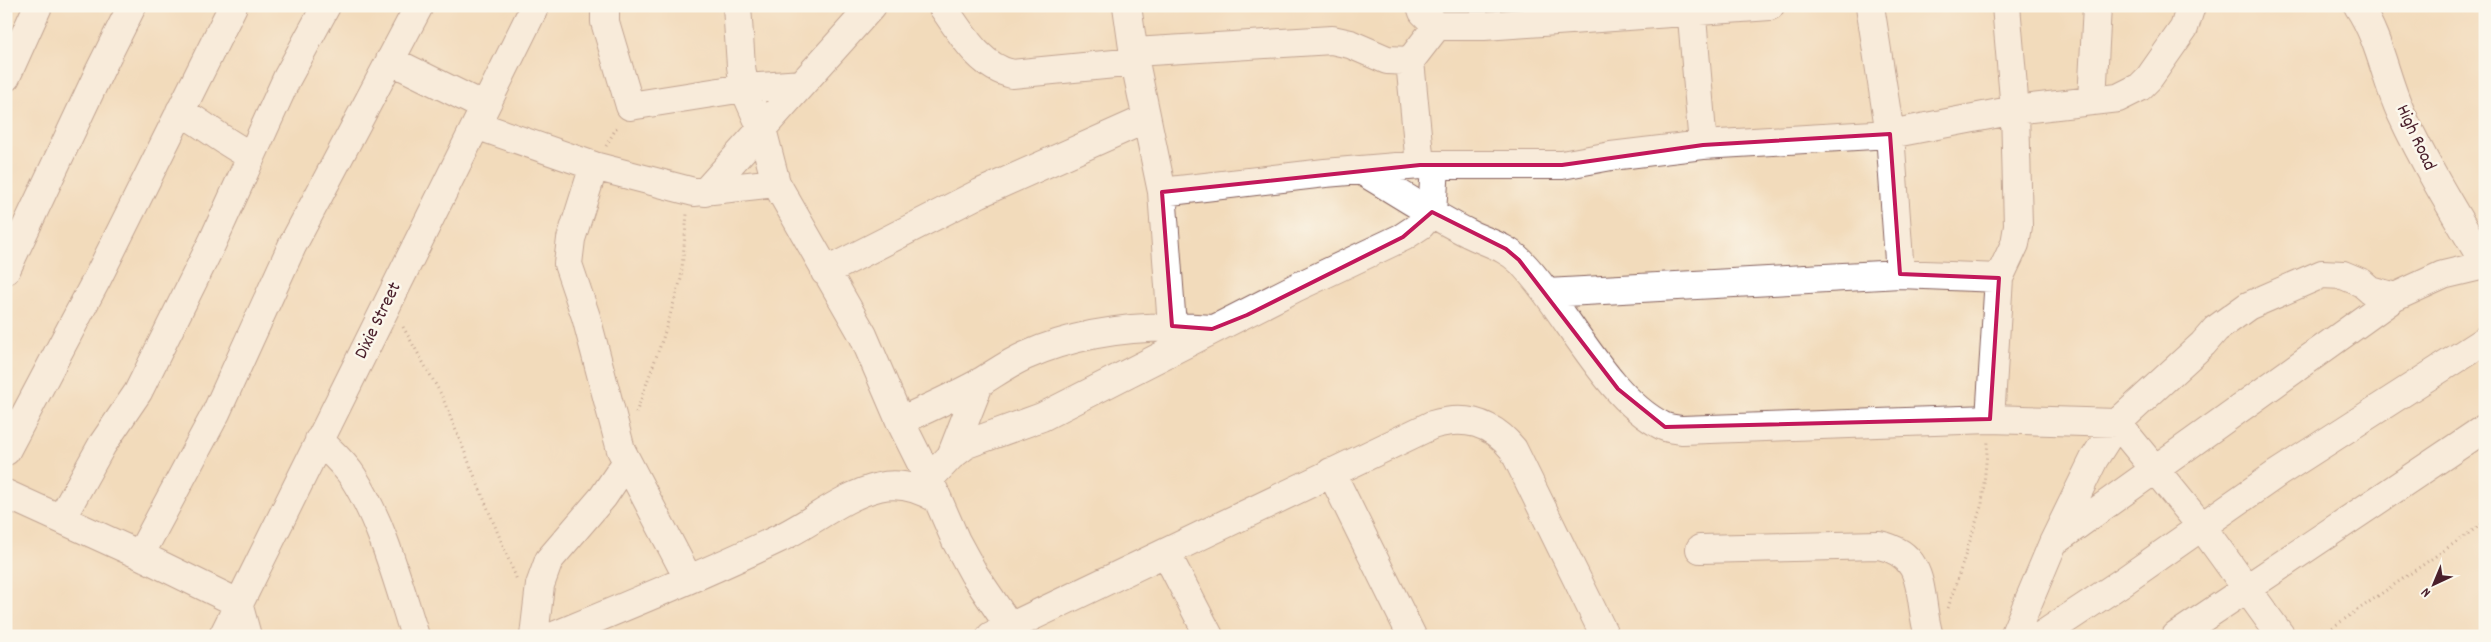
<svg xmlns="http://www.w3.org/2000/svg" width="2491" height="642" font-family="Dekko,sans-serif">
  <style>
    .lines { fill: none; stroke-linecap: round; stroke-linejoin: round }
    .minor-casing { stroke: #85615d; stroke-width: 30 }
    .path { stroke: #85615d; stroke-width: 3; stroke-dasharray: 1 4; stroke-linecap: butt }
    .minor { stroke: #fff; stroke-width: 28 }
    .marked { fill: none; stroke: #c2185b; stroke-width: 4; stroke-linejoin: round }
    .labels { text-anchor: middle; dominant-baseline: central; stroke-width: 5; stroke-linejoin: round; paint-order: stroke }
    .street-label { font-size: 19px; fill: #4a1f2b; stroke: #fbf7ec }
  </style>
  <rect width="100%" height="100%" fill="#fbf7ec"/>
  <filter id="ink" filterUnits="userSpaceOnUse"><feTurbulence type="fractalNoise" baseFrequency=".02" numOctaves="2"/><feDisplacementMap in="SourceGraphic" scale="10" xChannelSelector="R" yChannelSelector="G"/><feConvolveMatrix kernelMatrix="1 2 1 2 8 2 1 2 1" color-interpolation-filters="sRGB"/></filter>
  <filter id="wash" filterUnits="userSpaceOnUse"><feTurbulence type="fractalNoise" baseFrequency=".0096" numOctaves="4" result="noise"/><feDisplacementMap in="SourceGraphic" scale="20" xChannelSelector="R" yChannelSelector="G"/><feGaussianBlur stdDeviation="1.12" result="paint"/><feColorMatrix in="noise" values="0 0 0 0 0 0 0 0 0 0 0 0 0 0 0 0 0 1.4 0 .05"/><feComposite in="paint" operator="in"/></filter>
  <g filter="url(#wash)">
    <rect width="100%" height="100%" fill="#f2dbbb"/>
  </g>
  <g filter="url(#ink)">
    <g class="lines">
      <defs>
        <path id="minor" d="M605 6V22L630 106 744 88 802 84
          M737 6 741 66 744 88 762 129 776 183 863 335 900 421 929 479 956 541 974 574 1016 636
          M942 6C961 32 978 66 1012 74L1135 62
          M1127 6 1135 62 1162 192 1172 326
          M1421 6 1423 12 1437 26
          M1691 6 1703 145
          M1870 6 1890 134 1900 274
          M2358 6C2380 39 2385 78 2401 113 2425 165 2455 214 2485 264
          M1134 52 1332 40 1350 44 1387 60 1410 61
          M390 60 485 107
          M6 77 38 6
          M2092 100 2097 6
          M180 111C205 125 225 143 250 155
          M476 125 594 166 694 192 776 183
          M1420 165 1410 61 1437 26H1484L1770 6
          M594 166 571 239 568 264 586 317 621 450 688 578
          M1362 171C1398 192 1433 216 1470 234 1488 243 1506 247 1520 261 1566 308 1605 397 1663 426 1669 429 1676 429 1682 430L1990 419 2117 423 2202 527 2281 636
          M705 192 872 6
          M1162 192 1325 173 1420 165H1562L1611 156 1703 145 1890 134 2015 110 2118 98 2140 87 2149 78 2184 28 2191 6
          M6 270 100 70 132 6
          M825 272 980 193 1146 119
          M1547 293 1900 274 1999 278
          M1990 419 1999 278 2015 244 2018 226 2015 110 2006 6
          M900 421C927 409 953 397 979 383 994 374 1009 363 1025 356 1084 330 1149 324 1212 329
          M319 440C331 452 344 463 353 477 383 524 398 583 415 636
          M6 451 97 279 233 6
          M951 456 980 382
          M1331 472 1412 636
          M929 479 951 456 967 444 1042 417 1297 287 1403 237 1421 225 1432 212 1435 167
          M6 494 140 555 238 603 247 636
          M61 519 102 445 138 392 212 243 287 78 326 6
          M2058 539 2395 297 2443 275 2485 265
          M1700 549 1879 545C1929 555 1917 597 1929 636
          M1166 553 1209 636
          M140 555 216 413 292 246 419 6
          M223 636 535 6
          M534 636 540 585 549 560 603 497 626 463
          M554 636C629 605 705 574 778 539 812 523 842 496 879 487 900 482 919 488 937 499
          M991 636 1432 425C1465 415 1491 422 1513 449L1605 636
          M2014 636 2053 543 2094 459 2117 423 2203 344 2216 329 2248 306 2322 274 2343 275 2362 283 2370 290 2395 297
          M2041 636 2121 583 2278 473 2485 340
          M2176 636 2485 428"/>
      </defs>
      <use href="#minor" class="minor-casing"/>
      <path class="path" d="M606 146 618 125
        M403 327 441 394 517 580
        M636 413 663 338 681 279 687 214
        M1948 608 1982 504 1988 442
        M2320 636 2485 522"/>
      <use href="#minor" class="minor"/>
    </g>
  </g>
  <path d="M0 0H2491V642H0ZM1890 134 1900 274 1999 278 1990 419 1665 427 1618 389 1519 260 1506 249 1432 212 1403 237 1247 315 1212 329 1172 326 1162 192 1420 165H1562L1703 145Z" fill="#f2dbbb" fill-opacity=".55" fill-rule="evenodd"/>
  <path class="marked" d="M1890 134 1900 274 1999 278 1990 419 1665 427 1618 389 1519 260 1506 249 1432 212 1403 237 1247 315 1212 329 1172 326 1162 192 1420 165H1562L1703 145Z"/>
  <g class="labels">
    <g class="street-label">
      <text transform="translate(2415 138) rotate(65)">High Road</text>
      <text transform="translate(379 321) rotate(-64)">Dixie Street</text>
    </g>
  </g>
  <rect width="2491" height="642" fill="none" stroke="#fbf7ec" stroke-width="25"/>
  <g transform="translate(2434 584) rotate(224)" stroke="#fbf7ec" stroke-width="4" paint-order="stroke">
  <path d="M0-4L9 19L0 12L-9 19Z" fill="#4a1f2b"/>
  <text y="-8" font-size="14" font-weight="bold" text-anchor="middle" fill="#4a1f2b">N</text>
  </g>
</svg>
